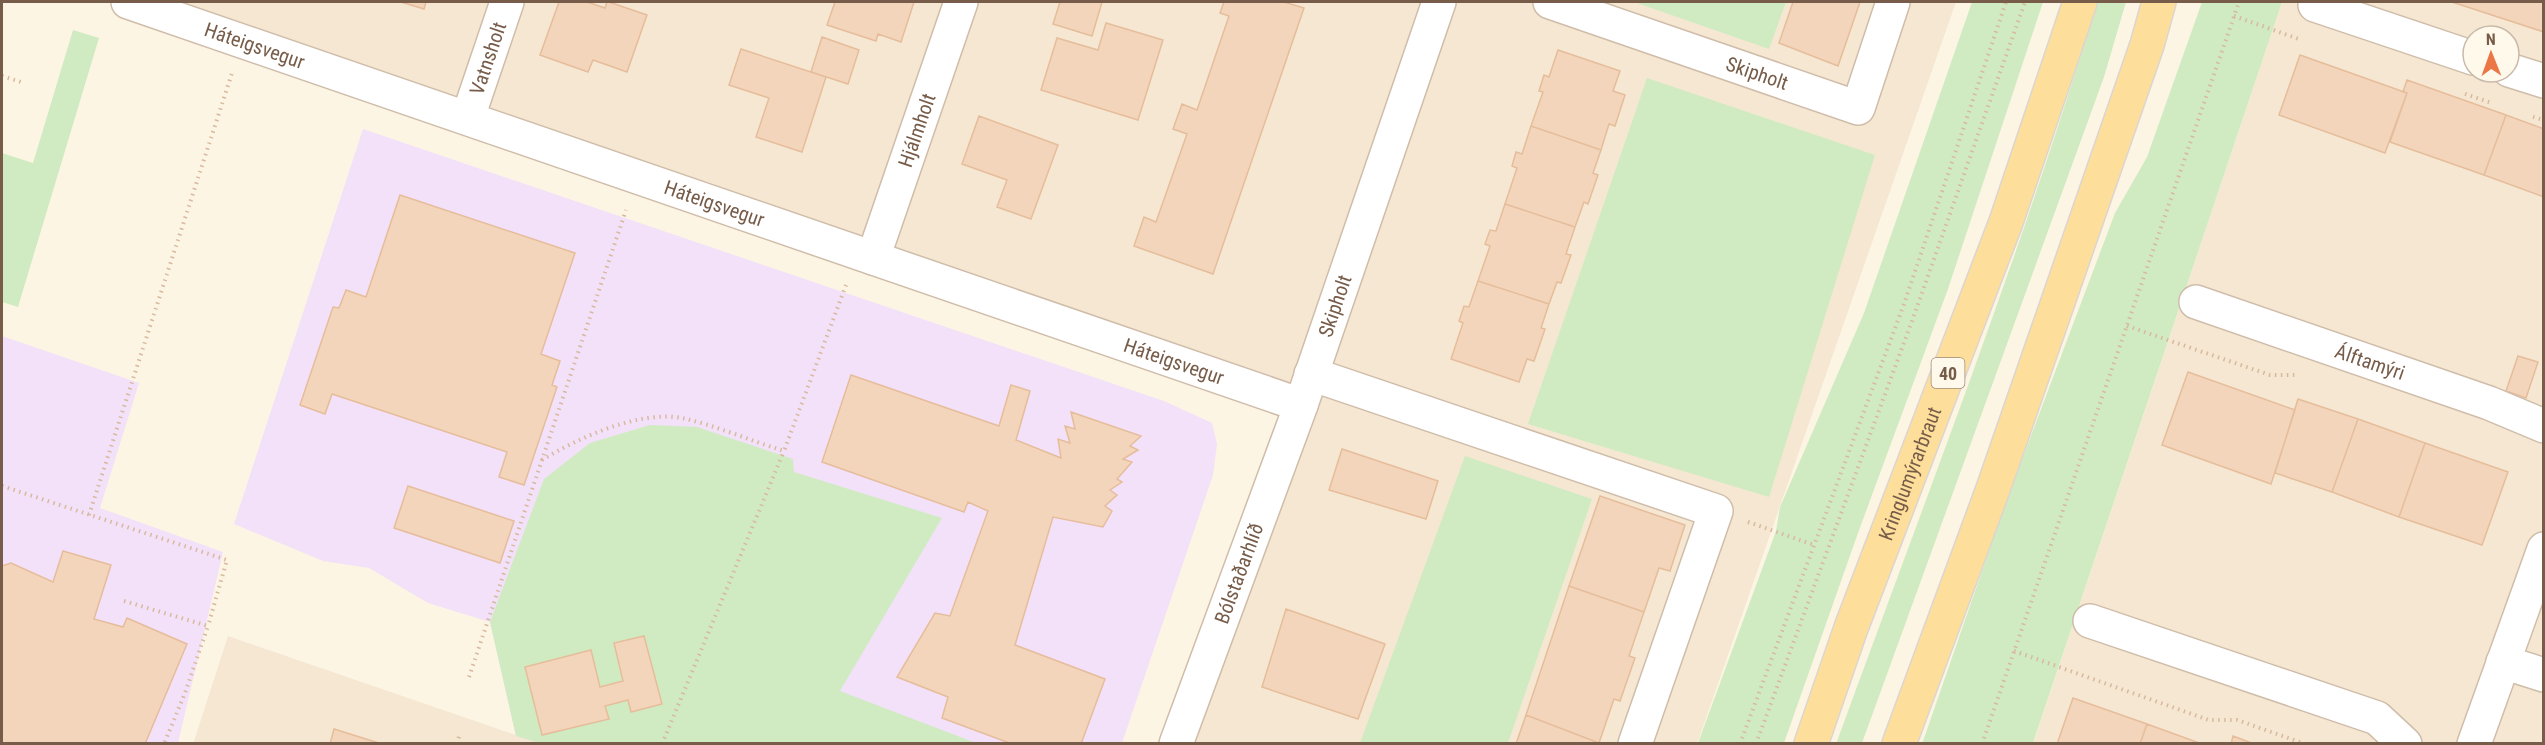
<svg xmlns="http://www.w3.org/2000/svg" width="2545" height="745" font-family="'Roboto Condensed',sans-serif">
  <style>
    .residential { fill: #f5e7d2; fill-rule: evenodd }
    .education { fill: #f2e1f9 }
    .green { fill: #d0ebc2 }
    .building { fill: #f3d5bb; stroke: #e6bd9b; stroke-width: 1.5 }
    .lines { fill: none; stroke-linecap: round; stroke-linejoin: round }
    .street-casing { stroke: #cfbdaa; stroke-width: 36 }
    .primary-casing { stroke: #dcd5d0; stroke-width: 36 }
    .path { stroke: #d8b99e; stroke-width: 4; stroke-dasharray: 1.5 4.5; stroke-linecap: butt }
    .street { stroke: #fff; stroke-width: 33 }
    .primary { stroke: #fddf9b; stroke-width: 33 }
    .labels { text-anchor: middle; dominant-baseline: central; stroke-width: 6; stroke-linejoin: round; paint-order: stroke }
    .shield { fill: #fff9eb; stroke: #a08b7a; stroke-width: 1.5 }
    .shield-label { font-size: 18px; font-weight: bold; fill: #775c49 }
    .street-label { font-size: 20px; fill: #775c49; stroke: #fff9eb }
  </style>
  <rect width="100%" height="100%" fill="#fdf5e4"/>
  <path class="residential" d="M118 2H1956L1697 744 1168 743 1296 411Z
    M2282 2H2543V743L2033 744ZM2473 36H2509V72H2473Z
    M228 636 539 743 193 744Z"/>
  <path class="education" d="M363 129 1164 401 1212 423 1217 444 1213 475 1122 743H539L516 736 490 622 428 603 369 568 323 561 234 524Z
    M2 336 139 383 100 508 223 552 178 743 2 744Z"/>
  <path class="green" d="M1634 2H1786L1769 49Z
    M1972 2H2043L1948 289 1858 533 1784 743H1698L1776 531 1780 507 1864 313Z
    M2097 2H2126L2104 77 1862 743 1836 744C1926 497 2022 252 2097 2Z
    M2202 2H2282L2033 743 1922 744 2006 502 2115 213 2147 157Z
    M73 30 99 38 18 307 2 302V153L33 163Z
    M1647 78 1875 155 1769 497 1528 424Z
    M650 425 697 427 793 459 794 472 942 518 840 691 976 743H539L516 736 490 622 544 479 590 443Z
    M1465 456 1592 499 1508 743H1360Z"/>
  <path class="building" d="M401 2H426L424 9Z
    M559 2H587L605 8 607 2H609L647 15 627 72 593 60 588 72 540 55Z
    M835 2H914L901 42 878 34 876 41 827 25Z
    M1060 2H1102L1092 36 1053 24Z
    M1224 2H1284L1304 8 1213 274 1134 246 1144 217 1156 222 1187 134 1173 129 1182 104 1197 110 1229 16 1220 13Z
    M1793 2H1860L1838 66 1779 43Z
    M2452 2H2544V32Z
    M1106 23 1163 40 1138 120 1041 90 1057 38 1098 50Z
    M822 37 859 50 848 84 811 72Z
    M741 49 826 77 802 152 756 137 769 98 729 85Z
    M1558 50 1620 71 1613 91 1625 95 1615 126 1609 124 1601 150 1531 126 1543 92 1539 91 1544 75 1549 77Z
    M2300 55 2407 93 2385 153 2279 115Z
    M2407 80 2506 115 2484 175 2390 142 2407 93 2403 92Z
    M2506 115 2544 129V197L2484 175Z
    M979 116 1058 145 1031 219 997 207 1007 180 962 164Z
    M1531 126 1601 150 1593 173 1598 175 1588 204 1584 202 1575 227 1505 204 1517 168 1512 166 1516 152 1522 154Z
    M400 195 575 253 541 354 560 361 552 385 557 387 524 485 499 477 507 452 332 394 325 414 300 405 333 307 339 308 346 290 366 297Z
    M1505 204 1575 227 1566 254 1571 255 1561 283 1557 282 1549 304 1478 281 1490 246 1485 244 1490 230 1496 231Z
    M1478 281 1549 304 1541 328 1545 329 1534 361 1527 359 1519 382 1451 359 1463 323 1459 321 1464 306 1469 307Z
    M2518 356 2538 362 2526 398 2506 391Z
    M2188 372 2295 410 2271 484 2162 445Z
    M851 375 999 426 1011 385 1030 391 1016 440 1061 458 1058 439 1070 443 1065 426 1075 429 1071 412 1141 436 1130 446 1138 450 1123 459 1132 462 1117 479 1122 482 1110 490 1117 495 1105 506 1112 511 1103 527 1053 517 1015 645 1105 679 1081 744H1012L942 718 948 697 897 677 935 613 950 616 988 511 968 502 964 512 822 462Z
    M2298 399 2358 419 2332 492 2275 473Z
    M2358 419 2425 443 2399 517 2332 492Z
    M2425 443 2508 472 2482 545 2399 517Z
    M1342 449 1438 481 1426 519 1329 490Z
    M408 486 514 521 500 563 394 528Z
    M1600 496 1685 525 1670 571 1659 568 1644 612 1569 586Z
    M63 551 111 565 94 619 123 627 127 618 187 644 145 744H2V566L11 563 53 582Z
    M1569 586 1644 612 1629 656 1635 658 1620 701 1614 699 1599 743 1526 715Z
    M1286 609 1385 644 1358 719 1262 687Z
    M644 636 662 704 631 712 628 700 605 706 609 719 542 735 525 667 591 650 600 687 623 681 614 643Z
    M2073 698 2147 724 2140 744H2057Z
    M1526 715 1599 743V744H1516Z
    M2147 724 2202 744H2140Z
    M334 729 382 744H330Z
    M2233 736 2254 744H2231Z"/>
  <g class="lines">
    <defs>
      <g id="street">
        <path id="s1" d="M128 2 1301 405"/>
        <path id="s2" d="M1550 2 1858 108 1893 2"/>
        <path d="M2315 5 2473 58"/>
        <path d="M2509 70 2544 81"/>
        <path id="s3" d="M468 117 507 2"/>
        <path id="s4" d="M873 258 961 2"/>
        <path id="s5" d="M2196 302 2489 403 2544 426"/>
        <path d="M1311 374 1716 511 1635 744"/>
        <path d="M2090 621 2377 718 2405 744"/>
        <path d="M2503 662 2544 675"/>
        <path id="s6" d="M1176 744 1301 405 1439 2"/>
        <path d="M2474 744 2544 549"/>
      </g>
      <g id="primary">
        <path id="s7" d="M1811 744 1851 628 2006 222 2080 2"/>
        <path d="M1899 744 1993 489 2147 45 2159 2"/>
      </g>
    </defs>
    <use href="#street" class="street-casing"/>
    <use href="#primary" class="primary-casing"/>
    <path class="path" d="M2234 16 2299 39
      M2 76 21 82
      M2465 94 2492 103
      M2533 117 2544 120
      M2127 326 2270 375H2295
      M542 460C578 438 639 410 682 418 714 425 752 441 784 451L846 285
      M2 486 227 560 208 626
      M89 515 232 73
      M1748 522 1814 545
      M124 601 208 626 185 693 164 744
      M2014 651 2209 720H2237L2305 744
      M469 677 626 210
      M457 744 460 733
      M662 744 784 451
      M1740 744 1904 304 2006 2
      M1756 744 1912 321 2025 2
      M1982 744 2239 2"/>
    <use href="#street" class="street"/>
    <use href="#primary" class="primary"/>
  </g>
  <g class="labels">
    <rect class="shield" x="1931.5" y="358" width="33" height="30" rx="4.5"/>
    <g class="shield-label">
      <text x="1948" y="373">40</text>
    </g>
    <g class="street-label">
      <text stroke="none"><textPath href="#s1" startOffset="134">Háteigsvegur</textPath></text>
      <text stroke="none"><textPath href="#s3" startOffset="62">Vatnsholt</textPath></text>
      <text stroke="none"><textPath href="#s2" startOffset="219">Skipholt</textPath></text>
      <text stroke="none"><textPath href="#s4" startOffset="135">Hjálmholt</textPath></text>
      <text stroke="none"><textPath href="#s1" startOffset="620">Háteigsvegur</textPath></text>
      <text stroke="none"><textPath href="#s6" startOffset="466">Skipholt</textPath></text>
      <text stroke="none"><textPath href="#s1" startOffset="1106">Háteigsvegur</textPath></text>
      <text stroke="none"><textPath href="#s5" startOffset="184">Álftamýri</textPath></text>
      <text stroke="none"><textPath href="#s7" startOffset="288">Kringlumýrarbraut</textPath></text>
      <text stroke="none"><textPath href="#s6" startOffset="182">Bólstaðarhlíð</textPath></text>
    </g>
  </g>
  <rect width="2545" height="745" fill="none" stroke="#775c49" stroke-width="6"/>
  <g transform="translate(2491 54) rotate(359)"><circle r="28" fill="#fff9eb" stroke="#c9baaa" stroke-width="1.5"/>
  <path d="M0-4.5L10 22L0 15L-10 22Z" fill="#eb7646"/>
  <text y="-9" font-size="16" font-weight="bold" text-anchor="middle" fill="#775c49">N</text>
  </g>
</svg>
